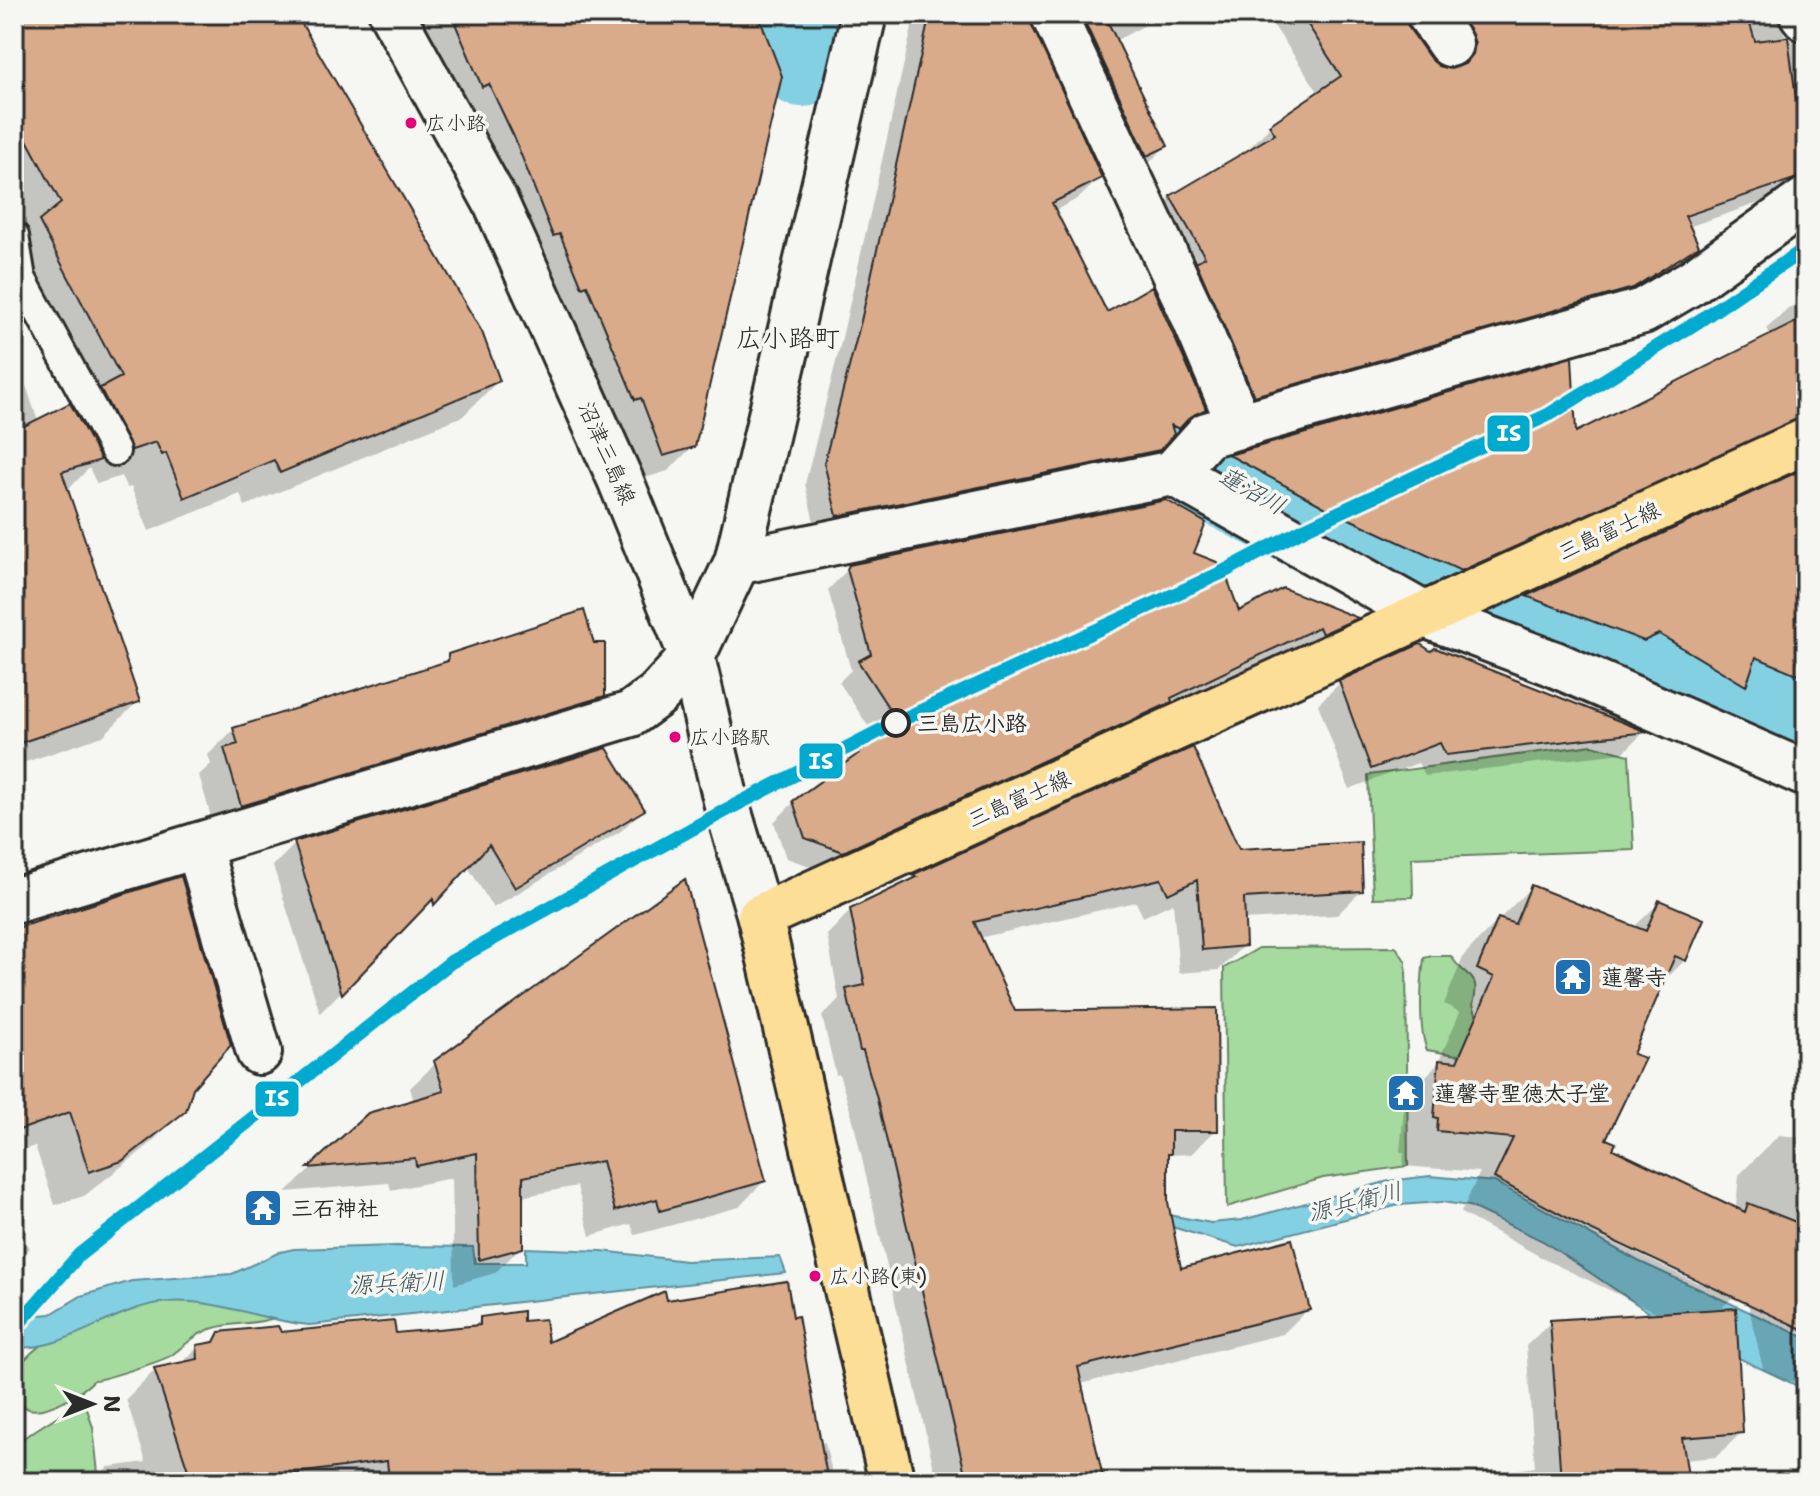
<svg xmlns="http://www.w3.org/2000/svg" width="1820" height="1496" font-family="'Shantell Sans','Klee One',sans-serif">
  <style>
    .green { fill: #a5db9f; stroke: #688365; stroke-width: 2 }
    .water { fill: #84d0e3; stroke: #608e99; stroke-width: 2 }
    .shadow { fill: #0003; fill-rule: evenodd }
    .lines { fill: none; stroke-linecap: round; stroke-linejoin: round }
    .river { stroke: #84d0e3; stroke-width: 98 }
    .building { fill: #d9ab8b; stroke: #2b2b2b; stroke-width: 2 }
    .lane-casing { stroke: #2b2b2b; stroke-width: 34 }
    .street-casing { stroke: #2b2b2b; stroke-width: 50 }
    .secondary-casing { stroke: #2b2b2b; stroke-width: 50 }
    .primary-casing { stroke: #2b2b2b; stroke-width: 50 }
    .lane { stroke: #f6f6f2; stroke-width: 28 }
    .street { stroke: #f6f6f2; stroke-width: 44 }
    .secondary { stroke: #f6f6f2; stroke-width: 44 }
    .primary { stroke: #fdde96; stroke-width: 44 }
    .rail-1-casing { stroke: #f6f6f2; stroke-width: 20 }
    .rail-1 { stroke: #00a9ce; stroke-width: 14 }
    .bus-dot { fill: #e5007d; stroke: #f6f6f2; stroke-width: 3 }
    .stop-dot { fill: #f6f6f2; stroke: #2b2b2b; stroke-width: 4 }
    .labels { text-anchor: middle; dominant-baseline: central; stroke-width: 7; stroke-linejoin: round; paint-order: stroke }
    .bus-label { font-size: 20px; fill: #2b2b2b; stroke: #f6f6f2; text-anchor: start }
    .street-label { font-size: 22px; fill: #2b2b2b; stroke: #f6f6f2 }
    .stop-label { font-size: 22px; font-weight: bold; fill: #2b2b2b; stroke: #f6f6f2; text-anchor: start }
    .poi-label { font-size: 22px; font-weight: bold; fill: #2b2b2b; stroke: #f6f6f2; text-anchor: start }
    .water-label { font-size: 24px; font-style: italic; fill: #415459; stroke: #f6f6f2 }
    .quarter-label { font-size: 26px; fill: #2b2b2b; stroke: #f6f6f2 }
    .line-badge { stroke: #f6f6f2; stroke-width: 3 }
    .badge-label { font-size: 22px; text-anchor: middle; font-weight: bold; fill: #fff }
  </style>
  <rect width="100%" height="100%" fill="#f6f6f2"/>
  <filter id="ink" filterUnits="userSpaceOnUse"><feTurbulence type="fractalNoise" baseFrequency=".0125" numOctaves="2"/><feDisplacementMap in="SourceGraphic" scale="16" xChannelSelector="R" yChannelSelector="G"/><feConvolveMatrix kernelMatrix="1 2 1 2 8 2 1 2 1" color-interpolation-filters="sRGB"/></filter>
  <g filter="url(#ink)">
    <path class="green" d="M1592 745 1629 755 1634 850 1412 858 1413 897 1373 898 1368 775Z
      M1396 947 1406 962 1408 1166 1323 1178 1227 1207 1224 968 1259 948Z
      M1432 956H1451C1465 980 1482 971 1473 1004L1513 1134 1501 1137 1495 1132 1462 1056 1427 1050C1418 1028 1421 983 1424 958Z
      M180 1296 276 1317C258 1325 235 1322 214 1328 198 1332 185 1345 172 1355 165 1360 103 1380 94 1380 83 1392 46 1414 29 1409 23 1407 18 1400 14 1396 14 1388 12 1378 16 1372 44 1323 129 1309 180 1296Z
      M84 1399 93 1428 99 1482H14V1444Z"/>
    <path class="water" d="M1430 1176 1495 1182 1638 1261 1806 1338V1390L1665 1323 1543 1241 1469 1206 1442 1202 1399 1205 1238 1247 1169 1226 1153 1212 1211 1223 1242 1220 1389 1181Z
      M397 1246 473 1247 475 1263H526V1248L602 1251 686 1261 780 1257 786 1273 310 1325C259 1321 211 1295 159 1303 111 1310 61 1353 14 1347V1317L51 1314 81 1296 132 1281 232 1274 280 1252 294 1249Z"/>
    <path class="shadow" d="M14 14H294L498 381 463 416 245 506 240 494 149 531 131 487 127 488 121 476 97 484 89 468 67 491 137 702 103 736 14 766V350L38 421 74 416 84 406 14 273Z
      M415 14H796L768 46 693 446 668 471 638 480Z
      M915 14H1027L1100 178 1079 198 1054 211 1106 314 1203 409 1183 429 1170 436 1138 470 817 535 805 484 841 342Z
      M1048 14H1166L1115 41 1166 146 1146 166Z
      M1266 14H1403L1428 60 1439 69 1454 71 1456 64 1423 14H1776L1786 37 1797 44 1806 45V187L1688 227 1697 246 1676 266 1611 307 1234 415 1151 218 1171 198 1252 150 1250 147 1270 127 1319 93Z
      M1806 300V449L1439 590 1210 476 1230 457 1570 360 1575 435 1771 337 1767 328 1788 308Z
      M1806 471V726L1707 696 1637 653 1622 661 1508 617 1528 597Z
      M1191 554 1238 614 1354 618 1335 637 1302 652 1299 645 822 870 786 858 774 822 794 802 878 741 839 682 851 670 828 590 850 567Z
      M1420 646 1643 733 1623 753 1425 776 1418 763 1349 789 1318 704 1340 683Z
      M449 656 603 695 576 721 215 831 199 775 211 764 208 755 234 729 439 666Z
      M606 750 642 810 621 831 493 908 467 865 320 1013 273 866 295 844Z
      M1192 750 1237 851 1361 891 1337 915 1243 920 1244 945 1219 970 1179 973 1173 903 1143 917 1136 902 979 938 1014 1013 1216 1130 1191 1154 1168 1155 1166 1202 1179 1270 1308 1309 1283 1334 1080 1384 1102 1482H937L853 1120 839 1074 836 1075 822 1016 839 999 827 935 851 910 905 885 913 877Z
      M1531 887 1633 928 1660 902 1685 960 1661 984 1630 1055 1604 1140 1610 1150 1727 1206 1733 1297 1698 1332 1550 1262 1461 1213 1480 1172 1403 1166 1404 1152H1400L1405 1097 1437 1065 1460 1012 1444 1004 1464 955ZM1577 1222 1698 1278V1283L1576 1225Z
      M14 931 191 1087 184 1110 149 1145 84 1196 55 1205 35 1146 14 1153Z
      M436 1063 764 1181 739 1207 635 1235 631 1224 590 1236 577 1186 521 1197V1247L495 1273 454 1285 452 1178 391 1190 389 1183 286 1192 369 1115 414 1102 410 1088Z
      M1806 1120V1384L1786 1380 1763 1369 1733 1238 1739 1175 1779 1135 1799 1137Z
      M14 1224 30 1248 14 1264Z
      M666 1303 819 1444 825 1442 834 1482H92L108 1467 146 1462 126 1399 155 1370 180 1365 198 1347 209 1345 220 1334 394 1335 472 1328 481 1319 521 1323 546 1345Z
      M1551 1322 1741 1433 1716 1457 1684 1460 1687 1482H1443L1535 1467 1526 1346Z
      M1806 1411V1475L1794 1423Z"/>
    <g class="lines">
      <path class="river" d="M763 14 803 58
        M1074 344 1148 421 1222 477 1408 574 1649 663 1806 730"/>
    </g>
    <path class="building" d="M14 14H296L482 332 500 381 280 473 274 460 184 498 166 453 162 455 156 442 132 450 100 388 121 377 39 221 61 203 14 116Z
      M451 14H758L782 76 695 447 663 456 641 398 635 400 587 285 582 287 560 234 553 236 514 137 489 84 482 87Z
      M930 14H1028L1102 178 1052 203 1107 312 1152 286 1206 409 1189 418 1179 429 1171 425 1174 434 1160 450 837 516 824 463 861 321Z
      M1081 14H1104L1168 146 1147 156Z
      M1301 14H1404L1409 28 1430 58 1439 66 1451 69 1465 64 1473 54 1475 43 1460 14H1747L1755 41 1788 37 1806 175 1685 216 1699 246 1633 288 1254 396 1196 262 1205 257 1170 196 1275 134 1269 125 1341 76Z
      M1806 317V416L1461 571 1328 509 1229 455 1572 357 1576 432Z
      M70 403 101 460 62 472 140 702 14 745V431Z
      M1806 468V513L1796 518 1806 580V678L1756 657 1746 686 1659 634 1644 641 1526 596Z
      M1166 500 1206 523 1194 553 1222 564 1239 611 1283 588 1358 618 1322 634 1319 627 1171 698 1172 702 843 852 805 838 793 801 899 724 858 661 871 654 847 569 849 565Z
      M584 610 594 643H605V696L241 806 224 748 238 744 233 728 448 661V654Z
      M1420 644 1431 651 1435 648 1647 732 1446 755 1440 743 1371 769 1339 681Z
      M1193 747 1239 849 1361 842 1363 891 1244 898 1246 946 1202 950 1197 880 1168 894 1161 879 974 922 1015 1011 1217 1008 1218 1131H1171V1154H1168V1202L1181 1268 1292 1239 1310 1310 1078 1367 1104 1482H967L876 1095 863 1051H860L846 989 865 985 850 909 917 877 912 875Z
      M607 748 645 810 515 888 489 845 434 905 433 899 342 994 294 842Z
      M181 876 231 1045 193 1088 186 1111 122 1161 89 1172 70 1112 14 1132V929Z
      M685 879 766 1181 660 1211 657 1199 615 1211 602 1161 523 1177V1248L479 1260 477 1153 416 1166 415 1158 308 1168 368 1113 444 1091 434 1061Z
      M1531 885 1646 931 1659 900 1704 919 1686 961 1675 956 1633 1054 1645 1058 1606 1139 1616 1143 1613 1149 1745 1212 1748 1203 1806 1226V1331L1586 1228 1494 1178 1513 1138 1437 1131 1438 1118 1434 1117 1439 1060 1457 1062 1494 977 1477 969 1498 918 1515 924Z
      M787 1281 793 1317 798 1316 828 1482H449L445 1473 389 1480 387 1461 283 1475 284 1482H192L154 1368 198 1359 197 1345 214 1342 219 1332 278 1326 281 1332 394 1321 396 1333 480 1325V1317L523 1311V1321L545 1319 548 1342 665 1291 667 1300Z
      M1736 1308 1743 1433 1682 1438 1689 1482H1561L1550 1320Z"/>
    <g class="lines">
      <defs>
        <path id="lane" d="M14 236 21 278 115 451"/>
        <path id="street" d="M1053 14 1190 308 1240 426
          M1429 14 1450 44
          M1802 14 1806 19
          M1173 473 1425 615 1552 663 1806 774
          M737 562 1173 473 1207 435 1643 311 1692 282 1806 200
          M198 845 259 1052
          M14 901 631 714 657 695 692 657"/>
        <path id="secondary" d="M392 14 495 201 620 479 692 657 728 809 760 917
          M692 657 737 562 864 14"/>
        <path id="primary" d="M892 1482 760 917 1806 441"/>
      </defs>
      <use href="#lane" class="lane-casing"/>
      <use href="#street" class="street-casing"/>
      <use href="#secondary" class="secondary-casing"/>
      <use href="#primary" class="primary-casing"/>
      <use href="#lane" class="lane"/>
      <use href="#street" class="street"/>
      <use href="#secondary" class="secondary"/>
      <use href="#primary" class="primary"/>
      <defs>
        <path id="rail-1" d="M14 1329 79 1255 451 962 728 809 899 721 1221 573 1306 528 1550 414 1699 321 1806 248"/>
      </defs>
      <use href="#rail-1" class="rail-1-casing"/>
      <use href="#rail-1" class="rail-1"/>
    </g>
  </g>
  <defs>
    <symbol id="temple-square" viewBox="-11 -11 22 22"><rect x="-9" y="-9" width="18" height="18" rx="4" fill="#1f6fb2" stroke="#f6f6f2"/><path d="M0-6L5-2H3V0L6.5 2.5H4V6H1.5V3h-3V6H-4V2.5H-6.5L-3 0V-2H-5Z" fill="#fff"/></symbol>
  </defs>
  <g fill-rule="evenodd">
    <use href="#temple-square" x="1551" y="955" width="44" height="44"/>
    <use href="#temple-square" x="1384" y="1071" width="44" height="44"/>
    <use href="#temple-square" x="241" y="1186" width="44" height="44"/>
  </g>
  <g class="bus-dot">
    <circle cx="411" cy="123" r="7"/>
    <circle cx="675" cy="737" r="7"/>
    <circle cx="815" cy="1276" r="7"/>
  </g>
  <circle class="stop-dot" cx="896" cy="723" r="13"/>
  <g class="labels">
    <g class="bus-label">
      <text x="426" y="123">広小路</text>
      <text x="690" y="737">広小路駅</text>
      <text x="830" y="1276">広小路(東)</text>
    </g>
    <g class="street-label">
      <text transform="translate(607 453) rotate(66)">沼津三島線</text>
      <text transform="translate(1609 531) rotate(-25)">三島富士線</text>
      <text transform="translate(1019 799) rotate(-24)">三島富士線</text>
    </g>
    <g class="stop-label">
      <text x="917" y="723">三島広小路</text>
    </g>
    <g class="poi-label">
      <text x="1601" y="977">蓮馨寺</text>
      <text x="1434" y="1093">蓮馨寺聖徳太子堂</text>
      <text x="291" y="1208">三石神社</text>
    </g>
    <g class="water-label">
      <text transform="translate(1252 491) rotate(29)">蓮沼川</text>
      <text transform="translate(1355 1202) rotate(-14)">源兵衛川</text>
      <text transform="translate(397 1283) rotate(-3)">源兵衛川</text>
    </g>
    <g class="quarter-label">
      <text x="788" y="337">広小路町</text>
    </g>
  </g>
  <g class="line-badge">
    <rect x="1486" y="414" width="45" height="39" rx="8" fill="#00a9ce"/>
    <rect x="798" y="742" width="46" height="38" rx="8" fill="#00a9ce"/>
    <rect x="254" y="1080" width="46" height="38" rx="8" fill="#00a9ce"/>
  </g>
  <g class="badge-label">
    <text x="1509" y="441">IS</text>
    <text x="821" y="769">IS</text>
    <text x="277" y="1106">IS</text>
  </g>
  <rect width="1820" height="1496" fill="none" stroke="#f6f6f2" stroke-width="48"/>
  <rect x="24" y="24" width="1772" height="1448" fill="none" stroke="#2b2b2b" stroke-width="3" filter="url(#ink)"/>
  <g transform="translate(92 1404) rotate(90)" stroke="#f6f6f2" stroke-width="6" paint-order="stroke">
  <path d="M0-6L14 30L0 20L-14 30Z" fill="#2b2b2b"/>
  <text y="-12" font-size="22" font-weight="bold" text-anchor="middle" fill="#2b2b2b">N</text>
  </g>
</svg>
